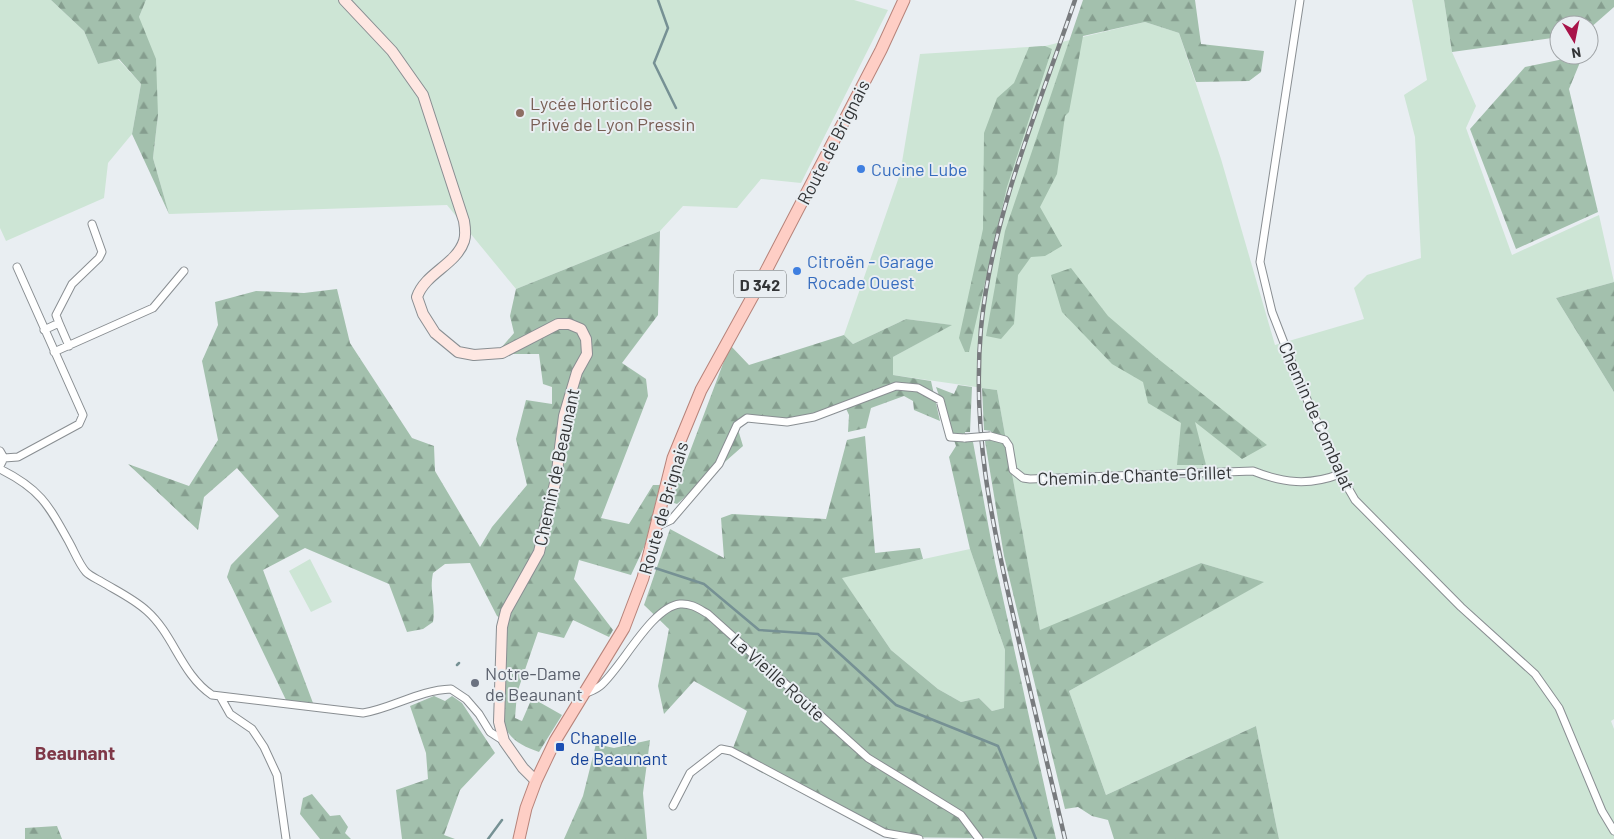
<svg xmlns="http://www.w3.org/2000/svg" width="1614" height="839" font-family="Barlow,sans-serif">
  <style>
    .green { fill: #cde5d5 }
    .forest { fill: url(#forest-firs) }
    .lines { fill: none; stroke-linecap: round; stroke-linejoin: round }
    .stream { stroke: #769194; stroke-width: 2.5 }
    .street-casing { stroke: #898e92; stroke-width: 9 }
    .secondary-casing { stroke: #898e92; stroke-width: 12 }
    .primary-casing { stroke: #b6837a; stroke-width: 13 }
    .street { stroke: #fff; stroke-width: 7 }
    .secondary { stroke: #fee7e2; stroke-width: 10 }
    .primary { stroke: #fecec5; stroke-width: 11 }
    .rail-casing { stroke: #787b7e; stroke-width: 4.5 }
    .rail { stroke: #e9eef2; stroke-width: 2.5; stroke-dasharray: 8; stroke-linecap: butt }
    .street-bridge-casing { stroke: #898e92; stroke-width: 9; stroke-linecap: butt }
    .street-bridge { stroke: #fff; stroke-width: 7 }
    .education-dot { fill: #8d6e63; stroke: #e9eef2; stroke-width: 2 }
    .shop-dot { fill: #3f7fe0; stroke: #e9eef2; stroke-width: 2 }
    .worship-dot { fill: #6b7280; stroke: #e9eef2; stroke-width: 2 }
    .transit-dot { fill: #1a4fb4; stroke: #e9eef2; stroke-width: 2 }
    .labels { text-anchor: middle; dominant-baseline: central; stroke-width: 4; stroke-linejoin: round; paint-order: stroke }
    .shield { fill: #e9eef2; stroke: #696c6e; stroke-width: 1 }
    .shield-label { font-size: 16px; font-weight: bold; fill: #323436 }
    .education-label { font-size: 18px; fill: #785e54; stroke: #e9eef2; text-anchor: start }
    .street-label { font-size: 18px; fill: #323436; stroke: #e9eef2 }
    .shop-label { font-size: 18px; fill: #366cbe; stroke: #e9eef2; text-anchor: start }
    .worship-label { font-size: 18px; fill: #5b616d; stroke: #e9eef2; text-anchor: start }
    .transit-label { font-size: 18px; fill: #164399; stroke: #e9eef2; text-anchor: start }
    .neighbourhood-label { font-size: 19px; font-weight: bold; fill: #7f3848; stroke: #e9eef2 }
  </style>
  <defs>
    <pattern id="forest-firs" width="22" height="20" patternUnits="userSpaceOnUse" patternTransform="scale(1.25)"><rect width="22" height="20" fill="#a3c0ad"/><path d="M5 1l3.5 6h-7zM16 11l3.5 6h-7z" fill="#859d8e"/></pattern>
  </defs>
  <rect width="100%" height="100%" fill="#e9eef2"/>
  <path class="green" d="M0 0H51L84 31 98 64 118 59 141 84 132 134 108 163 104 198 6 241 0 228Z
    M146 0H854L888 10 801 183 761 179 737 208 683 206 660 231 516 289 447 205 169 214 153 158 158 115 139 17Z
    M1412 0H1444L1452 52 1476 106 1466 128 1512 255 1599 215 1614 282 1556 298 1614 392V719L1611 721 1614 729V839H1279L1256 726 1106 795 1069 691 1263 582 1201 563 1040 631 997 390 893 375V357L951 325 906 319 853 344 844 335 900 174 920 54 1045 46 1145 22 1179 33 1221 159 1275 345 1364 319 1354 288 1367 275 1421 258 1415 137 1404 95 1427 80Z
    M970 549 1005 650 1004 708 992 711 979 698 961 702 938 689 891 650 841 577Z
    M310 559 332 602 311 612 289 571Z"/>
  <path class="forest" d="M51 0H146L139 17 156 59 158 115 153 158 169 214 132 134 141 84 119 59 98 64 84 31Z
    M1083 0H1195L1201 44 1264 51 1261 72 1249 81 1196 82 1179 33 1145 22 1083 36 1069 112 1065 116 1057 174 1040 207 1062 246 1045 256 1031 257 1018 275 1014 324 1001 339 986 336 1005 231Z
    M1444 0H1614V7L1589 29V25H1559V37L1452 52Z
    M1045 46 1052 49 1007 187 969 352H965L959 338 983 229 984 133 997 98 1014 83 1029 47Z
    M1583 55 1569 89 1598 212 1516 249 1470 129 1525 67Z
    M660 231 658 315 622 363 646 379 648 396 601 518 629 524 653 485H660L645 545 631 575 579 560 574 579 613 630 609 637 573 620 564 638 538 632 517 693 515 718 522 721 532 698 562 715 539 752C526 747 515 743 507 731 497 716 506 644 508 623L497 616 470 563 445 564 433 573C429 593 436 603 433 622L423 629 407 632 389 584 305 548 263 570 313 703 286 700 227 577 231 565 279 516 237 468 204 497 198 530 128 464 189 486 218 440 202 361 218 325 215 302 256 291 304 293 337 289 350 343 412 438 434 446 435 471 480 547 492 527 527 485 516 439 526 400 552 404V387L543 384 539 354H510L501 348 514 333 510 316 516 289Z
    M1071 268 1108 316 1157 358 1267 445 1242 459 1195 422 1206 465H1177L1181 423 1148 403 1143 382 1112 364 1062 312 1051 275Z
    M1614 282V392L1556 298Z
    M906 319 952 325 893 357V375L931 381 940 421 914 410 913 401 904 396 871 408 866 428 848 432 849 415 843 402C825 409 807 417 788 418 768 420 754 409 736 423L743 446 677 504 671 502 730 345 749 365 844 335 853 344Z
    M958 385 972 387 970 432H965L964 440 973 442 995 562 1056 839 886 837 757 770 733 748 747 711 694 681 664 714 658 686 669 629 644 605 670 529 724 558 721 518 732 514 826 519 847 440 865 436 875 553 920 548 923 559 842 578 891 650 938 689 961 702 979 698 992 711 1004 708 1005 650 970 549 949 457 956 446 936 387 954 394Z
    M982 388 997 390 1040 630 1201 563 1264 582 1069 691 1106 795 1256 726 1279 839H1114L1108 820 1092 816 1078 807 1065 809 1004 556 985 441 991 440V431L984 430Z
    M434 696 445 701 452 696 462 703 495 753 460 790 444 835 455 839H402L396 790 428 779 426 753 410 706Z
    M650 740 643 793 647 839H564L583 796 596 744 614 748Z
    M312 794 330 816 340 815 348 827 345 833 351 839H320L300 814 303 798Z
    M57 826 62 839H25V828Z"/>
  <g class="lines">
    <path class="stream" d="M658 0 668 28 654 63 676 108
      M655 568 704 584 759 630 818 634 896 705 998 746 1036 839
      M457 665 459 663
      M488 839 502 820"/>
    <defs>
      <path id="street" d="M1300 0 1260 262 1272 312 1298 379 1340 474 1355 500 1461 607 1535 674 1559 708 1602 811 1614 831
        M59 323 56 315 72 284 99 258 102 252 92 224
        M44 330 59 323 69 346
        M54 352 153 308 184 271
        M990 436 1005 440 1009 446 1013 470 1023 478 1030 479 1253 471C1283 483 1309 486 1340 474
        M0 451 4 458
        M0 466 4 458 18 457 79 424 83 415 17 267
        M0 469C40 489 48 504 69 542 74 551 79 564 86 572 90 576 97 579 102 582 117 591 134 599 147 611 174 635 181 674 212 695L363 713C393 708 419 690 451 689L466 699 479 714 490 732 504 741
        M658 526 671 520 719 464 737 425 747 418 787 422 814 417 896 386 918 388 940 400 950 437 965 438
        M583 694C590 692 595 690 600 686 621 669 651 607 680 604 691 603 699 609 708 614L868 758 961 815 979 839
        M221 698 230 714 252 729 264 747 277 775 286 839
        M673 806 690 773 721 749 731 751 885 833 919 839"/>
      <path id="secondary" d="M344 0 392 51 423 95 464 221C465 227 466 235 464 241 456 265 425 273 417 297L423 314 435 333 458 352 474 355 502 353 558 324H569L581 329 586 339 587 354 577 372 564 416 556 479 539 552 506 611 502 627 499 722 504 741 523 768 536 781"/>
      <path id="primary" d="M519 839 526 808 536 781 555 741 624 628 643 578 673 458 701 390 755 292 881 50 904 0"/>
    </defs>
    <use href="#street" class="street-casing"/>
    <use href="#secondary" class="secondary-casing"/>
    <use href="#primary" class="primary-casing"/>
    <use href="#street" class="street"/>
    <use href="#secondary" class="secondary"/>
    <use href="#primary" class="primary"/>
    <defs>
      <path id="rail" d="M1065 839C1048 766 1030 693 1014 619 991 519 972 432 981 328 992 215 1039 107 1075 0"/>
    </defs>
    <use href="#rail" class="rail-casing"/>
    <use href="#rail" class="rail"/>
    <defs>
      <path id="street-bridge" d="M965 438 990 436"/>
    </defs>
    <use href="#street-bridge" class="street-bridge-casing"/>
    <use href="#street-bridge" class="street-bridge"/>
  </g>
  <circle class="education-dot" cx="520" cy="113" r="5"/>
  <g class="shop-dot">
    <circle cx="861" cy="169" r="5"/>
    <circle cx="797" cy="271" r="5"/>
  </g>
  <circle class="worship-dot" cx="475" cy="683" r="5"/>
  <rect class="transit-dot" x="555" y="742" width="10" height="10" rx="2.5"/>
  <g class="labels">
    <rect class="shield" x="734" y="270.5" width="52" height="27" rx="4"/>
    <g class="shield-label">
      <text x="760" y="284">D 342</text>
    </g>
    <g class="education-label">
      <text x="530" y="103">Lycée Horticole<tspan x="530" dy="21">Privé de Lyon Pressin</tspan></text>
    </g>
    <g class="street-label">
      <text transform="translate(833 142) rotate(-63)">Route de Brignais</text>
      <text transform="translate(1317 416) rotate(66)">Chemin de Combalat</text>
      <text transform="translate(556 467) rotate(-78)">Chemin de Beaunant</text>
      <text transform="translate(1135 475) rotate(-2)">Chemin de Chante-Grillet</text>
      <text transform="translate(663 508) rotate(-74)">Route de Brignais</text>
      <text transform="translate(778 677) rotate(42)">La Vieille Route</text>
    </g>
    <g class="shop-label">
      <text x="871" y="169">Cucine Lube</text>
      <text x="807" y="261">Citroën - Garage<tspan x="807" dy="21">Rocade Ouest</tspan></text>
    </g>
    <g class="worship-label">
      <text x="485" y="673">Notre-Dame<tspan x="485" dy="21">de Beaunant</tspan></text>
    </g>
    <g class="transit-label">
      <text x="570" y="737">Chapelle<tspan x="570" dy="21">de Beaunant</tspan></text>
    </g>
    <g class="neighbourhood-label">
      <text x="75" y="752">Beaunant</text>
    </g>
  </g>
  <g transform="translate(1574 40) rotate(170)"><circle r="24" fill="#e9eef2" stroke="#a0a4a7"/>
  <path d="M0-4L9 19L0 12L-9 19Z" fill="#a81349"/>
  <text y="-8" font-size="14" font-weight="bold" text-anchor="middle" fill="#323436">N</text>
  </g>
</svg>
